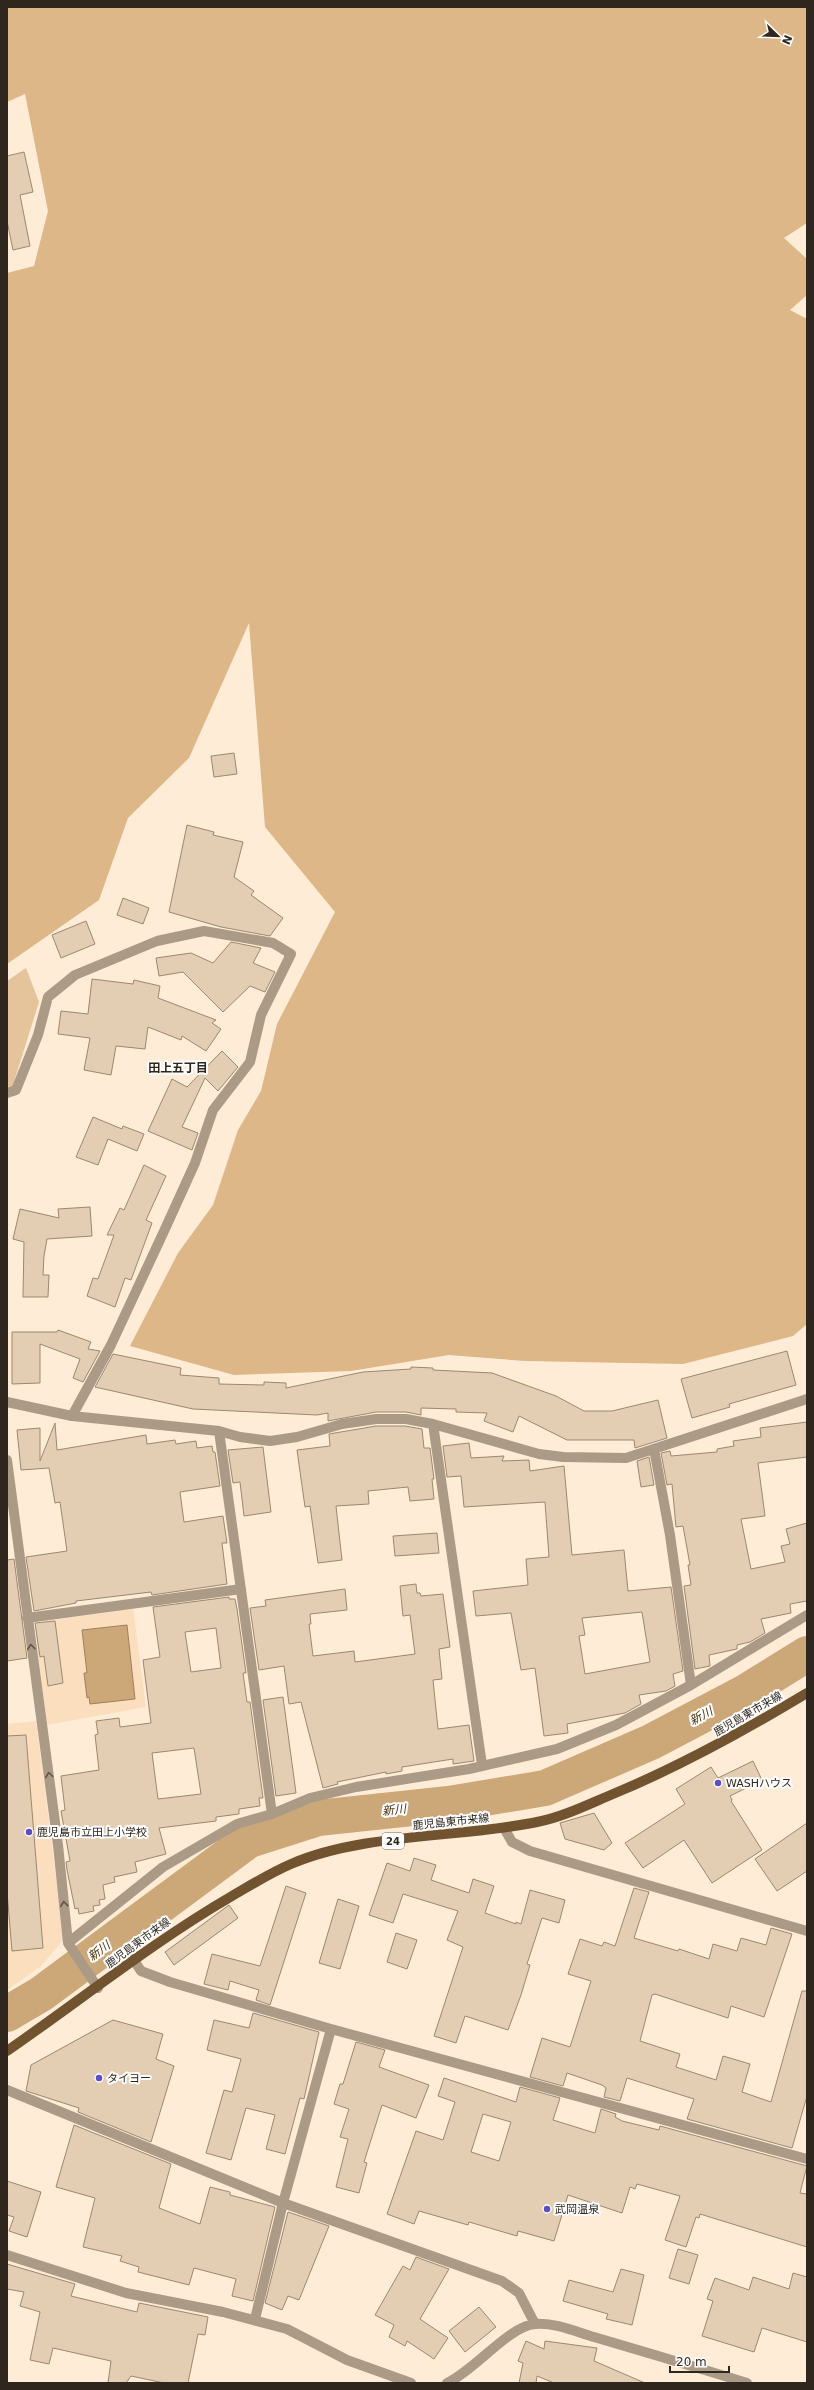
<svg xmlns="http://www.w3.org/2000/svg" width="814" height="2390" font-family="'DejaVu Sans','Noto Sans JP',sans-serif">
  <style>
    .built { fill: #fadebd }
    .green { fill: #e5c49b }
    .forest { fill: #ddb787 }
    .water { fill: #cca778; stroke: #9d815d }
    .lines { fill: none; stroke-linecap: round; stroke-linejoin: round }
    .river { stroke: #cca778; stroke-width: 36 }
    .building { fill: #e3cdb3; stroke: #9c886f; fill-rule: evenodd }
    .street { stroke: #ab9a86; stroke-width: 10 }
    .primary { stroke: #71542f; stroke-width: 10 }
    .oneway { stroke: #615547 }
    .poi-dot { fill: #5b4fc8; stroke: #fdfdfd; stroke-width: 1.5 }
    .labels { text-anchor: middle; dominant-baseline: central; stroke-width: 4; stroke-linejoin: round; paint-order: stroke }
    .shield { fill: #fdfdfd; stroke: #6d6760; stroke-width: 1 }
    .shield-label { font-size: 10px; font-weight: bold; fill: #2f271d }
    .street-label { font-size: 11px; fill: #2f271d; stroke: #fdfdfd }
    .poi-label { font-size: 11px; fill: #2f271d; stroke: #fdfdfd; text-anchor: start }
    .neighbourhood-label { font-size: 12px; font-weight: bold; fill: #2f271d; stroke: #fdfdfd }
    .water-label { font-size: 12px; font-style: italic; fill: #4e340d; stroke: #fdfdfd }
  </style>
  <rect width="100%" height="100%" fill="#feecd7"/>
  <path class="built" d="M133 1609 146 1707 47 1725 35 1628 39 1622Z
    M36 1721 64 1939 41 1966 7 1990V1724Z"/>
  <path class="green" d="M26 968 39 1002 12 1088 7 1086V981Z"/>
  <path class="forest" d="M7 7H807V223L784 238 807 259V295L790 310 807 319V1324L793 1336 683 1364 525 1361 449 1355 351 1371 234 1375 130 1346 178 1253 213 1205 238 1130 261 1091 277 1024 335 912 265 827 249 623 189 758 128 818 99 900 7 964V273L34 266 48 211 25 94 7 102Z"/>
  <path class="water" d="M127 1625 135 1699 90 1704 89 1697 87 1698 84 1673H87L82 1630Z"/>
  <g class="lines">
    <path class="river" d="M7 2014 41 1994 249 1840 318 1818 449 1804 545 1788 651 1742 744 1693 807 1654"/>
  </g>
  <path class="building" d="M24 152 33 192 20 195 30 246 13 250 7 221V156Z
    M234 753 237 774 214 777 211 756Z
    M187 825 214 832 213 835 243 842 234 877 254 891 251 895 283 918 270 936 221 927 169 912Z
    M123 898 149 908 143 924 117 915Z
    M86 921 95 944 61 958 52 935Z
    M231 942 261 948 253 963 275 972 265 992 250 986 223 1012 183 972 159 976 156 958 191 953 213 963Z
    M92 979 133 984 134 980 160 986 158 998 216 1020 212 1023 221 1029 206 1051 182 1036 181 1040 148 1027 145 1049 116 1046 111 1075 84 1070 90 1038 58 1034 61 1011 88 1014Z
    M222 1051 238 1067 218 1091 205 1078 182 1127 198 1133 192 1150 148 1131 172 1079 187 1087Z
    M93 1117 122 1129 123 1126 144 1134 137 1151 108 1139 98 1165 76 1157Z
    M144 1165 166 1176 146 1220 152 1223 131 1280 125 1278 115 1307 87 1296 93 1278 98 1279 114 1235H107L120 1208 124 1210Z
    M90 1207 92 1236 47 1239 44 1256 43 1275H49L48 1297H23L24 1242 13 1239 20 1209 59 1218 58 1209Z
    M58 1330 91 1342 88 1349 100 1351 83 1382 73 1378 80 1359 40 1344V1383L12 1384V1332H57Z
    M787 1351 796 1385 729 1404 730 1407 692 1418 681 1379Z
    M113 1354 181 1368 180 1375 219 1378V1384L264 1385V1382L286 1383V1388L363 1372 411 1369V1367L433 1368V1370L492 1373 556 1396 584 1411H612L658 1400 667 1438 635 1448 634 1440H567L519 1416 513 1432 484 1421 487 1413 456 1412V1409L421 1408V1415L406 1412H376L328 1421V1413L317 1415 193 1409 95 1387Z
    M807 1422V1457L758 1463 765 1516 741 1519 751 1569 785 1562 781 1546 790 1544 786 1529 807 1523V1601L790 1604 791 1613 761 1619 765 1633 750 1642 737 1645V1649L709 1655 710 1666 695 1669 684 1586 691 1585 688 1565H690L683 1526 676 1527 672 1484 667 1485 661 1453 670 1451 671 1456 717 1452V1449L734 1446 733 1441 761 1437 760 1428Z
    M55 1423 57 1450 146 1435 147 1444 175 1440 176 1444 196 1441 197 1448 212 1446 213 1452H215L220 1486 180 1492 184 1522 223 1516 227 1543H222L227 1584 152 1595 151 1592 76 1601V1603L34 1611 26 1557 67 1551 60 1502 55 1503 49 1468 21 1470 17 1430 40 1428V1461Z
    M376 1426H405L422 1429 424 1448H430L434 1479H432L434 1499 410 1501 408 1487 368 1491 369 1504 336 1506 342 1560 318 1563 310 1506 305 1507 297 1450 330 1446 329 1434Z
    M469 1443 471 1458 504 1456 502 1461 529 1460 530 1471 564 1466 572 1555 624 1550 628 1591 671 1587 683 1671 673 1674 675 1686 666 1691 639 1695 641 1704 625 1713 567 1724 568 1733 544 1736 535 1668 521 1670 511 1613 476 1616 473 1591 528 1585 526 1559 549 1557 545 1502 464 1507 461 1476 447 1477 443 1446ZM642 1612 650 1662 585 1674 579 1636 585 1635 582 1618Z
    M263 1447 271 1512 244 1516 240 1482 233 1483 228 1450Z
    M649 1457 654 1485 641 1487 637 1461Z
    M437 1533 439 1553 395 1556 393 1536Z
    M14 1559 27 1658 7 1661V1560Z
    M416 1584 417 1593H420L421 1596 443 1594 450 1647 439 1649 442 1679 433 1680 438 1729 469 1725 474 1761 453 1764V1759L402 1767V1771L386 1774V1772L337 1782 338 1784 323 1788 301 1702 289 1704 284 1666 259 1670 250 1608 266 1606 265 1600 345 1589 347 1610 310 1614 311 1624H309L313 1656 354 1651 355 1662 415 1654 410 1615 403 1616 400 1586Z
    M229 1597V1599H235L237 1609 246 1673H243L247 1702H250L263 1798H259L260 1806 239 1809V1814L216 1817V1821L159 1828 166 1854 135 1862 137 1872 114 1877 115 1882 103 1885 105 1899 99 1900 100 1905 93 1906 94 1911 79 1914 78 1908 75 1909 67 1870 66 1862 70 1861 61 1811 65 1810 61 1776 99 1770 95 1735 98 1734 96 1721 119 1718 120 1727 151 1723 143 1660 160 1657 153 1607ZM216 1628 221 1668 191 1672 185 1632ZM194 1748 201 1794 158 1799 152 1753Z
    M55 1621 63 1683 48 1686 44 1656 40 1657 35 1623Z
    M283 1697 296 1793 276 1796 263 1700Z
    M26 1735 43 1948 12 1951 7 1892V1736Z
    M753 1761 762 1780 730 1796 732 1800 731 1801 762 1850 712 1883 684 1840 643 1868 625 1843 685 1804 676 1789 711 1767 718 1778Z
    M594 1813 612 1843 604 1850 565 1839 560 1823Z
    M807 1823V1871L777 1891 755 1859Z
    M414 1858 436 1865 431 1880 469 1893 473 1879 494 1886 485 1913 516 1924V1922L521 1924 530 1890 565 1900 559 1923 542 1918 527 1964 530 1965 521 1995 508 2030 465 2016 456 2043 434 2036 463 1947 447 1940 458 1911 403 1894 393 1923 369 1915 387 1863 410 1871Z
    M286 1886 306 1893 270 2005 256 2000 259 1990 230 1981 228 1990 204 1984 212 1954 260 1966Z
    M634 1888 649 1892 634 1938 678 1951 679 1949 709 1959 713 1944 737 1951 741 1938 766 1945 771 1928 792 1934 764 2017 731 2006 728 2018 655 1994 652 1995 640 2041 680 2054 676 2067 716 2080 723 2056 750 2064 742 2092 771 2102 802 1991H807V2096L792 2148 687 2119 694 2099 627 2078 620 2101 604 2097 606 2088 602 2085 567 2073 563 2086 530 2077 542 2038 570 2047 591 1981 568 1974 580 1939 602 1946 604 1942 615 1946Z
    M338 1899 359 1906 340 1969 319 1963Z
    M229 1905 238 1918 174 1965 165 1952Z
    M396 1933 417 1940 407 1969 387 1962Z
    M253 2013 319 2032 304 2099 300 2098 285 2154 266 2149 275 2115 246 2108 231 2160 206 2153 224 2090 232 2092 241 2059 207 2050 214 2020 249 2028Z
    M113 2020 163 2034 156 2059 174 2066 151 2142 78 2112 79 2108 26 2091 31 2065Z
    M356 2042 385 2050 379 2067 429 2085 416 2118 382 2105 364 2162 367 2163 359 2193 336 2187 348 2139 340 2137 349 2109 334 2104 340 2084H343Z
    M444 2078 516 2102 520 2087 560 2098 553 2120 595 2133 601 2109 616 2114 615 2117 622 2121 659 2130 660 2126 807 2166 800 2193 807 2194V2247L700 2214 699 2218 696 2217 686 2247 665 2240 680 2196 637 2184 635 2189 630 2187 622 2213 568 2195 554 2241 518 2231 517 2236 469 2222 468 2225 419 2211 414 2224 387 2214 416 2131 443 2140 455 2102 438 2096ZM483 2114 511 2122 499 2161 471 2152Z
    M74 2125 171 2164 159 2208 200 2224 210 2187 230 2192V2195L275 2207 253 2301 232 2296 236 2279 194 2268 189 2285 138 2272 139 2267 120 2261 122 2256 83 2247 95 2198 56 2187Z
    M7 2181 41 2192 27 2237 9 2231 14 2217 7 2215Z
    M288 2212 329 2226 299 2300 288 2296 282 2310 265 2303Z
    M678 2249 698 2255 689 2284 669 2278Z
    M416 2257 449 2269 420 2319 448 2338 434 2359 407 2341 405 2346 389 2337 394 2325 375 2315 403 2266 410 2270Z
    M7 2264 75 2284 71 2296 137 2312 139 2303 208 2317 205 2335 198 2334 188 2383H164L131 2376 126 2383H108L111 2361 53 2348 49 2364 30 2360 40 2312 20 2306 24 2292 7 2289Z
    M621 2269 644 2275 632 2325 606 2319 608 2314 563 2301 569 2280 613 2292Z
    M793 2273 807 2277V2342L762 2328 754 2352 702 2336 713 2301 707 2299 715 2278 749 2290 753 2277 789 2289Z
    M479 2307 496 2327 465 2352 449 2331Z
    M526 2341 544 2349 545 2341 597 2348 594 2361 645 2383H554L537 2376 536 2383H519L523 2363 518 2361Z"/>
  <g class="lines">
    <path class="street" d="M7 1093 16 1090 38 1035 48 997 75 975 157 941 204 931 273 943 291 954 261 1015 250 1062 213 1110 195 1163 165 1229 111 1345 72 1416
      M7 1402 72 1416 219 1431 240 1437 270 1441 297 1437 342 1424 376 1419H406L433 1424 539 1454 563 1457 626 1458 807 1399
      M433 1424 482 1765
      M219 1431 272 1814
      M654 1449 670 1535 691 1685
      M7 1460 58 1845 68 1943 98 1988
      M27 1618 241 1589
      M504 1828 512 1842 530 1851 807 1931
      M68 1943 163 1867 237 1824 272 1814 310 1798 356 1787 469 1769 557 1749 616 1725 691 1685 807 1615
      M133 1959 141 1971 170 1982 331 2029 807 2159
      M7 2090 283 2203 502 2281 519 2293 535 2324
      M7 2255 126 2293 223 2312 287 2329 347 2360 411 2383
      M255 2319 283 2203 331 2029
      M447 2383C474 2371 509 2326 535 2324 554 2322 577 2332 594 2337 645 2352 696 2367 747 2383"/>
    <path class="primary" d="M7 2051C82 1999 153 1942 232 1896 251 1885 270 1873 291 1864 362 1833 460 1838 537 1822 563 1817 589 1804 613 1794 681 1766 744 1731 807 1693"/>
  </g>
  <defs><path id="oneway-chevron" d="M-2-3.5L2.5 0L-2 3.5" fill="none" stroke-width="1.6" stroke-linecap="round" stroke-linejoin="round"/></defs>
  <g class="oneway">
    <use href="#oneway-chevron" transform="translate(31 1647) rotate(-97)"/>
    <use href="#oneway-chevron" transform="translate(49 1775) rotate(-98)"/>
    <use href="#oneway-chevron" transform="translate(64 1904) rotate(-96)"/>
  </g>
  <g class="poi-dot">
    <circle cx="718" cy="1783" r="4"/>
    <circle cx="29" cy="1832" r="4"/>
    <circle cx="99" cy="2078" r="4"/>
    <circle cx="547" cy="2209" r="4"/>
  </g>
  <g class="labels">
    <rect class="shield" x="382" y="1833" width="22" height="16" rx="3"/>
    <g class="shield-label">
      <text x="393" y="1841">24</text>
    </g>
    <g class="street-label">
      <text transform="translate(748 1714) rotate(-30)">鹿児島東市来線</text>
      <text transform="translate(451 1822) rotate(-6)">鹿児島東市来線</text>
      <text transform="translate(138 1943) rotate(-36)">鹿児島東市来線</text>
    </g>
    <g class="poi-label">
      <text x="726" y="1783">WASHハウス</text>
      <text x="37" y="1832">鹿児島市立田上小学校</text>
      <text x="107" y="2078">タイヨー</text>
      <text x="555" y="2209">武岡温泉</text>
    </g>
    <g class="neighbourhood-label">
      <text x="178" y="1068">田上五丁目</text>
    </g>
    <g class="water-label">
      <text transform="translate(701 1716) rotate(-28)">新川</text>
      <text transform="translate(394 1810) rotate(-6)">新川</text>
      <text transform="translate(99 1951) rotate(-36)">新川</text>
    </g>
  </g>
  <rect width="814" height="2390" fill="none" stroke="#2f271d" stroke-width="16"/>
  <g transform="translate(778 36) rotate(113)" stroke="#fdfdfd" stroke-width="3" paint-order="stroke">
  <path d="M0-3L7 15L0 10L-7 15Z" fill="#2f271d"/>
  <text y="-6" font-size="11" font-weight="bold" text-anchor="middle" fill="#2f271d">N</text>
  </g>
  <path d="M670 2366v6h59v-6" fill="none" stroke="#2f271d" stroke-width="2"/>
  <text x="676" y="2366" font-size="12" fill="#2f271d" stroke="#fdfdfd" stroke-width="3" paint-order="stroke">20 m</text>
</svg>
